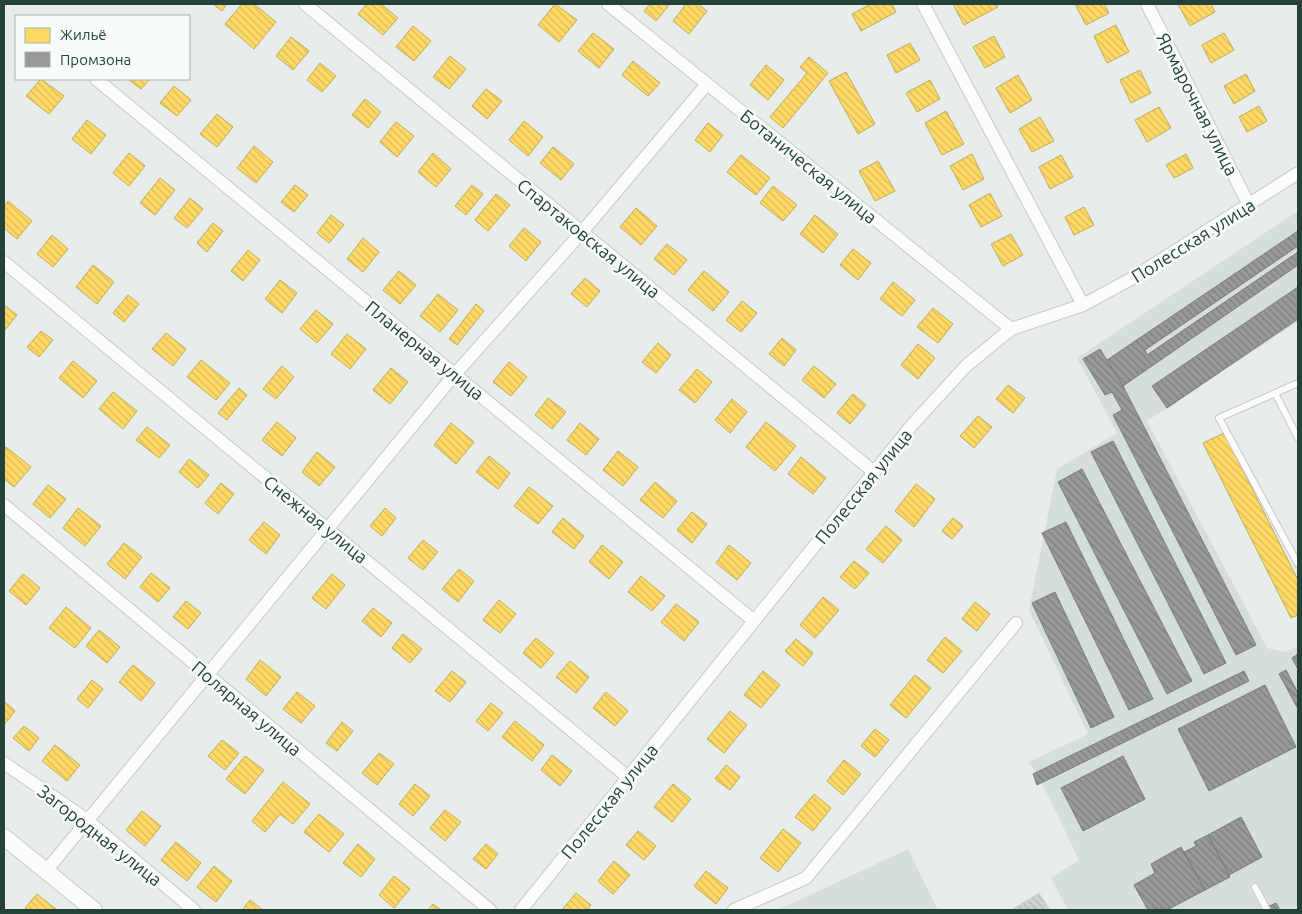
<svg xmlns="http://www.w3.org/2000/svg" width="1302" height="914" font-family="Ubuntu,sans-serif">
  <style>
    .built { fill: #d6dedb }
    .homes { fill: url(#homes-back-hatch); stroke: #bdac59 }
    .industry { fill: url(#industry-back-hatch); stroke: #767f7c }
    .building { fill: url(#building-back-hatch); stroke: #d1d6d4 }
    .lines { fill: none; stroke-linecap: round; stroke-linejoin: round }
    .lane-casing { stroke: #c5cac8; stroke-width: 8 }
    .street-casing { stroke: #c5cac8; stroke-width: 14 }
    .secondary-casing { stroke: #c3cbc8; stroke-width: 18 }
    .lane { stroke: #fcfcfc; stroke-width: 6 }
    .street { stroke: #fcfcfc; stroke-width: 12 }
    .secondary { stroke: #fcfcfc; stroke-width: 16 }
    .labels { text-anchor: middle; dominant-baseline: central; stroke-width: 5; stroke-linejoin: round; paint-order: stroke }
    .street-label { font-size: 18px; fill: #24423a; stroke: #f7fbf9 }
  </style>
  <defs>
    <pattern id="homes-back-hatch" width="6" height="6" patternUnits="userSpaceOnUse" patternTransform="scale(1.25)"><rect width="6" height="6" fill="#ffd966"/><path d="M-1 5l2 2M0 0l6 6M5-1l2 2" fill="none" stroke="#dabb59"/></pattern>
    <pattern id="industry-back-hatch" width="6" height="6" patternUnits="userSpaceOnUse" patternTransform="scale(1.25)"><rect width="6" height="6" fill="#999"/><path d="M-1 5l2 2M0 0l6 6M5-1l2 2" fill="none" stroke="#7d7e7e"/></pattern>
    <pattern id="building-back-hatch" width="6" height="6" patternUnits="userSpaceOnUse" patternTransform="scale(1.25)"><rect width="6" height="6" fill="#cfd4d2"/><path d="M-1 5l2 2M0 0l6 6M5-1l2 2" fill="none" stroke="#b2b7b5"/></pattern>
  </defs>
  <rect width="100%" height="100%" fill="#e8edeb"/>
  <path class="built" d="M1298 211V322L1147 421 1267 648 1285 652 1298 646V910H1068L1051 878 1079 860 1041 781 1029 762 1088 734 1029 610 1057 469 1117 433 1077 358Z
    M908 849 938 910H778Z"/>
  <path class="homes" d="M213 4H227L222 11Z
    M242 4H254L276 22 254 49 225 24Z
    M367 4H381L398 18 383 35 358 14Z
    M555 4 577 20 559 42 538 25Z
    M650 4H670L656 21 644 11Z
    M686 4H698L707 11 689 34 673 21Z
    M871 4H892L896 12 861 31 852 14Z
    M953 4H996L998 7 964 25Z
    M1075 4H1104L1109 13 1086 25Z
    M1178 4H1211L1215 12 1190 26Z
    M1116 25 1129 52 1107 63 1094 36Z
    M413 26 431 41 414 61 396 47Z
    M593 33 614 49 599 68 578 51Z
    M1224 33 1234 50 1211 63 1202 45Z
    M994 36 1005 57 985 68 973 47Z
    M291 37 309 51 293 70 276 56Z
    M910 43 920 60 896 73 887 55Z
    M450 56 466 69 449 89 433 77Z
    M809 57 828 73 783 128 770 117 807 73 800 67Z
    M633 61 660 83 648 96 622 75Z
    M320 63 336 76 322 92 307 80Z
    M766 65 784 80 768 100 750 85Z
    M1140 70 1151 93 1131 103 1120 80Z
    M846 72 875 124 858 134 829 81Z
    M1246 74 1255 91 1234 104 1224 86Z
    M1018 75 1032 100 1010 113 996 88Z
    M41 79 64 96 49 114 26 96Z
    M128 79H150L141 89Z
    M930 80 940 99 917 112 906 93Z
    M174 86 191 100 177 116 160 103Z
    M486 89 502 101 487 119 472 106Z
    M365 99 381 112 368 128 352 115Z
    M1259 106 1267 121 1247 132 1239 117Z
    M1159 107 1171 128 1147 142 1135 120Z
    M946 111 964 144 942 155 925 123Z
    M217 114 233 127 217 147 200 134Z
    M1040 117 1054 141 1032 152 1019 129Z
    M87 120 106 135 91 154 72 139Z
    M524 121 543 137 528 156 509 140Z
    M396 122 414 136 397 157 380 142Z
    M708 123 723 135 710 152 695 140Z
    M254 146 273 162 256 183 237 168Z
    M553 147 574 164 561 180 540 163Z
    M129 153 145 166 129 186 113 173Z
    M433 153 451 169 436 187 418 172Z
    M972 154 984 179 963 190 950 166Z
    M1186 154 1193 168 1174 178 1166 165Z
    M741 155 770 178 756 195 727 172Z
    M1061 155 1073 177 1050 189 1039 167Z
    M878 161 895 191 875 201 859 171Z
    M160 178 175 190 155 215 140 203Z
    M295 185 308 195 294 212 281 202Z
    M472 185 483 194 466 215 455 206Z
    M773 186 797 205 783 221 760 203Z
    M990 193 1002 216 981 227 969 205Z
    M496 194 510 205 488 231 475 220Z
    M190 198 203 209 187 228 174 218Z
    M8 201 32 221 17 239 4 228V207Z
    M1084 207 1094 225 1074 235 1065 217Z
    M636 208 657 226 641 245 620 227Z
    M331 215 344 225 329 243 317 233Z
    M815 215 838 234 823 253 800 234Z
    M213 223 223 231 207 252 197 243Z
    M524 228 541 242 526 261 509 246Z
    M1011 234 1023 255 1003 266 991 244Z
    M52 235 68 249 53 267 37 254Z
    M363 238 379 252 363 272 347 259Z
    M667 244 687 260 674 275 654 259Z
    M853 249 871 263 858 280 840 265Z
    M248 250 260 260 243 281 231 271Z
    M93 265 114 282 97 304 76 287Z
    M399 271 416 285 400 304 383 290Z
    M704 271 729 292 713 311 688 290Z
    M585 278 600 291 587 307 571 294Z
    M280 280 297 293 282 313 265 299Z
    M893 282 915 300 902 316 880 299Z
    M438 294 458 310 440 332 420 316Z
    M128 295 139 304 124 322 113 313Z
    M742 301 757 313 741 332 726 320Z
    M476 304 484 311 457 345 449 339Z
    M4 305 17 315 5 330 4 329Z
    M933 308 953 324 938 343 917 327Z
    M316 310 333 324 317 343 300 329Z
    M41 331 53 340 39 357 27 347Z
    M166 333 186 349 173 366 152 349Z
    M347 334 366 349 350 369 331 354Z
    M782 338 796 350 784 366 769 354Z
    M658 343 671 355 656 373 642 362Z
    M918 344 935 358 918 379 901 365Z
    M201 360 230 383 216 400 187 377Z
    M73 361 97 381 83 398 59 378Z
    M509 362 527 377 511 396 493 382Z
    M282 366 294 377 276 399 263 389Z
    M814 366 836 384 824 398 802 380Z
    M391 368 408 382 390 404 373 390Z
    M697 369 712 382 695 403 679 390Z
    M1008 385 1025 398 1013 413 996 399Z
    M239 388 247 395 227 420 218 413Z
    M113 392 137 411 123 429 99 409Z
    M853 394 866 405 850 424 837 413Z
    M548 398 566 412 552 429 535 415Z
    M732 399 747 412 730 433 715 420Z
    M978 416 992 427 974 448 960 436Z
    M277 422 296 438 282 456 262 440Z
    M766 422 796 446 775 471 746 447Z
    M451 423 474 442 456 464 434 445Z
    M580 423 599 439 586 455 567 440Z
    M147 427 170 445 159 458 136 440Z
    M1224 433 1298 580V615L1291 618 1203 443Z
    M6 447 31 467 14 487 4 479V450Z
    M618 451 638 467 623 486 603 470Z
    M317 452 335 467 319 486 302 472Z
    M489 456 510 473 498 489 476 472Z
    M801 457 826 478 813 494 788 474Z
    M189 459 209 475 198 488 179 472Z
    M655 482 677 501 663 518 640 500Z
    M221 483 234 494 218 514 205 503Z
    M916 484 935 499 914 527 895 511Z
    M48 485 66 499 50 518 33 504Z
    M529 487 553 506 538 524 514 506Z
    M78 508 101 526 85 546 63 528Z
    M385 508 396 518 382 536 370 526Z
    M692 512 707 524 692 543 677 530Z
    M563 518 584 536 574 549 552 532Z
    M953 518 963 526 952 539 942 531Z
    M264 522 280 535 266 554 249 540Z
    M886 526 902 540 883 563 866 549Z
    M423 540 438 552 423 570 408 558Z
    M124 543 142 557 125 579 107 564Z
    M602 545 623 562 609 579 589 562Z
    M729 545 751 563 737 580 716 563Z
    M854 561 869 573 855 589 840 577Z
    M459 569 474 581 458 602 442 589Z
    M151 573 170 588 158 602 140 587Z
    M23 574 40 588 26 605 9 591Z
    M332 574 345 585 326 609 312 598Z
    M641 576 665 596 652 611 628 592Z
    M823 597 839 610 815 638 800 625Z
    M499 600 516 614 500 633 483 620Z
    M186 601 201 613 188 629 173 617Z
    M975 602 990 614 977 631 962 619Z
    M676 604 699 622 684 641 661 622Z
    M66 607 91 628 75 648 49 628Z
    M373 608 392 623 381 637 362 621Z
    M99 630 120 647 107 663 86 646Z
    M403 634 422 649 410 663 392 648Z
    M945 637 962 651 943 673 927 660Z
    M536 638 554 653 541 668 523 653Z
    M796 639 813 653 803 666 785 651Z
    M260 660 281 677 266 696 246 679Z
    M570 661 589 677 576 693 556 677Z
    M133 665 155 683 141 701 119 682Z
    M452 671 466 682 450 702 435 691Z
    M763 671 780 685 761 708 744 695Z
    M915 675 931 688 906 718 890 705Z
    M92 680 103 689 88 708 77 699Z
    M297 692 315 706 301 723 283 709Z
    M606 692 628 711 615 726 593 708Z
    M4 701 15 711 4 725Z
    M491 703 503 713 488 731 476 721Z
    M730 711 747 725 724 753 707 739Z
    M515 721 544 745 532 761 502 737Z
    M342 722 353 731 337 751 326 743Z
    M24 726 39 738 29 751 13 738Z
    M875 729 889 740 875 757 861 746Z
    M222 740 239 753 225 770 208 756Z
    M55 745 80 765 67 781 42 761Z
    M379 753 394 764 377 785 362 773Z
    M552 755 572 771 560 786 541 770Z
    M245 756 264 770 245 794 226 779Z
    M844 760 861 774 843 795 827 781Z
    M726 765 740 777 730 790 715 779Z
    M283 782 310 804 293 824 280 814 265 832 252 821Z
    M415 784 430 796 413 816 399 804Z
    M673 784 691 799 672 822 654 807Z
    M814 794 831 808 813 831 795 817Z
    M445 810 461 822 445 841 430 828Z
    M142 811 161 826 145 846 126 830Z
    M319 814 344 834 329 852 304 832Z
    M783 829 801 843 778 872 760 858Z
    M638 831 656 846 644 860 626 845Z
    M176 842 201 863 187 881 161 860Z
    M358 844 375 859 361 877 343 863Z
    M486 844 498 854 486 869 473 859Z
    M614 861 630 875 613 894 598 881Z
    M214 866 232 881 216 902 197 887Z
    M706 871 728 888 716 904 694 886Z
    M394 876 410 889 394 908 379 895Z
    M576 893 591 905 587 910H562Z
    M37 894 57 910H29L25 908Z
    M250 900 263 910H242Z
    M433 904 441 910H428Z"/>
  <path class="industry" d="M1298 231V246L1145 350 1147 355 1298 252V265L1123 386 1107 360Z
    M1298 287V319L1167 408 1152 386Z
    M1100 349 1123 386 1256 645 1236 655 1113 415 1122 410 1112 392 1105 395 1083 359Z
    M1113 441 1226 663 1204 674 1091 452Z
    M1082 469 1192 681 1167 694 1058 482Z
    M1066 522 1153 699 1129 710 1042 533Z
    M1055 592 1114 717 1091 728 1032 603Z
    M1298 654V669L1292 658Z
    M1286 670 1298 693V709L1279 674Z
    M1244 671 1249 681 1037 785 1033 774Z
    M1265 685 1296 747 1209 791 1178 729Z
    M1123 756 1145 799 1083 831 1061 788Z
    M1241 817 1262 857 1229 875 1208 835Z
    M1208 835 1230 877 1205 890 1184 852 1196 846 1194 842Z
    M1181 847 1205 890 1167 910H1148L1134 885 1155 873 1151 864Z
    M1276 903 1280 910H1261Z"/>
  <path class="building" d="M1039 893 1050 910H1011Z"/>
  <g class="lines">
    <defs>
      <path id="lane" d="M1298 383 1219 418 1298 564
        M1275 393 1298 438
        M1255 887 1267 910"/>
      <path id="street" d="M305 4 874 472
        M608 4 1011 329
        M923 4 1083 305
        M1147 4 1249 205
        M96 79 754 621
        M4 262 628 777
        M4 505 490 910
        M4 763 87 820 194 910
        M46 871 455 374 582 232 707 84
        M521 910 912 425 966 366 1011 329 1083 305 1131 279 1298 173
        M734 910 806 878 1016 623"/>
      <path id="secondary" d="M4 837 94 910"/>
    </defs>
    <use href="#lane" class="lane-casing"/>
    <use href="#street" class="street-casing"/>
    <use href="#secondary" class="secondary-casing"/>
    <use href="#lane" class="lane"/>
    <use href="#street" class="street"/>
    <use href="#secondary" class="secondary"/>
  </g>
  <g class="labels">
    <g class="street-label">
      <text transform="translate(1198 104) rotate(63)">Ярмарочная улица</text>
      <text transform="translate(809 166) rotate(39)">Ботаническая улица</text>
      <text transform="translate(589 238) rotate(39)">Спартаковская улица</text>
      <text transform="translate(1193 240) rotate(-32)">Полесская улица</text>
      <text transform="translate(425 350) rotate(39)">Планерная улица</text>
      <text transform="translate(863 486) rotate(-51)">Полесская улица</text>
      <text transform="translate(316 519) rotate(39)">Снежная улица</text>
      <text transform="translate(247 708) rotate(40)">Полярная улица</text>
      <text transform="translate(609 801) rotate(-51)">Полесская улица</text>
      <text transform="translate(100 835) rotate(38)">Загородная улица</text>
    </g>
  </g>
  <rect width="1302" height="914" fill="none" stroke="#24423a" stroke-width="10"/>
  <rect x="15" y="15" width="175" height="65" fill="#f7fbf9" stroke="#a3b1ad"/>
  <rect x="25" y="28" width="25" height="15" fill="#ffd966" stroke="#a3b1ad"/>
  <text x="60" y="40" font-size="15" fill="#24423a">Жильё</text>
  <rect x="25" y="52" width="25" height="15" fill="#999999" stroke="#a3b1ad"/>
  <text x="60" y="65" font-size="15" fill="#24423a">Промзона</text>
</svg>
